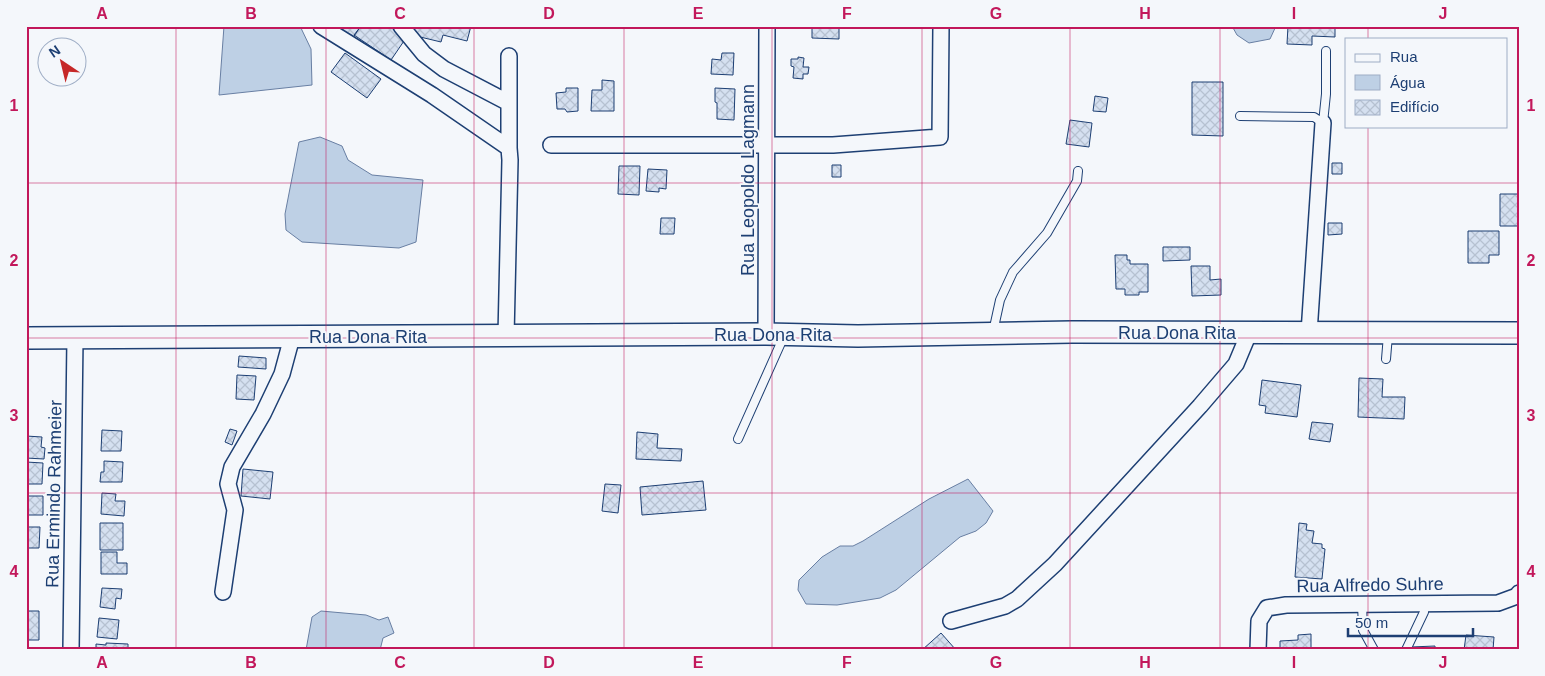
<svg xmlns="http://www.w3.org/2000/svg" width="1545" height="676" font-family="Helvetica,sans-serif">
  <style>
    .water { fill: #bed0e5; stroke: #687fa3 }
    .building { fill: url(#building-cross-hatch); stroke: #1d3f73 }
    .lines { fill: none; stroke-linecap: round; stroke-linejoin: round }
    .lane-casing { stroke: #1d3f73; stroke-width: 10 }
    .street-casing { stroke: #1d3f73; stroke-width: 18 }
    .secondary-casing { stroke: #1d3f73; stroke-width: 24 }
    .lane { stroke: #f4f7fb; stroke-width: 8 }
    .street { stroke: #f4f7fb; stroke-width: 15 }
    .secondary { stroke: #f4f7fb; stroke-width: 21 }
    .grid { fill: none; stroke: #c2185b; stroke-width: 1; stroke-opacity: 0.55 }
    .labels { text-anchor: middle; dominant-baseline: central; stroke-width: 4; stroke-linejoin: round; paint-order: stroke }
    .street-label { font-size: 18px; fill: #1d3f73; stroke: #f4f7fb }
    .neatline { fill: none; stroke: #c2185b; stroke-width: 2 }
    .grid-label { font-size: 16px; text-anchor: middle; font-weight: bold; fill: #c2185b }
  </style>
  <defs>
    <pattern id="building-cross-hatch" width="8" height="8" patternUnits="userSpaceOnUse" patternTransform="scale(1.25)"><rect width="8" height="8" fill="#d5e0f0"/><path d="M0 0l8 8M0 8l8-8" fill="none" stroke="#b6c1d1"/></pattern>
  </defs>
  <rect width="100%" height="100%" fill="#f4f7fb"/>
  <path class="water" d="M224 26H300L311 49 312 85 219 95Z
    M1232 26H1276L1270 39 1249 43 1237 35Z
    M320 137 342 146 348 160 372 175 423 180 416 242 399 248 302 242 286 230 285 214 299 142Z
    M968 479 993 511 986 523 976 531 960 537 896 590 880 598 837 605 806 604 798 590 799 580 822 557 840 546H853L863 541 929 499Z
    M321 611 366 615 379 620 388 617 394 633 383 638 380 650H306L312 617Z"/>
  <path class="building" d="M334 26H361L352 39Z
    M361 26H389L406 38 391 60 354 35Z
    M414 26H471L467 41 443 35 441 42 412 35Z
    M812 26H839V39L812 38Z
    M1288 26H1335V37L1312 36V45L1287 44Z
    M345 53 381 79 367 98 331 72Z
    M722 53H734L733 75 711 74 712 59 721 60Z
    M798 57 804 58 803 67H809L808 74H803V79L793 78 794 67 791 66V59H798Z
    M602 80 614 81V111H591L592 90H602Z
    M1192 82H1223V136L1192 135Z
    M566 88H578V111L567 112 565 109H557L556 93 566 92Z
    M715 88 735 89 734 120 717 119V103L715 102Z
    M1095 96 1108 98 1106 112 1093 111Z
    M1070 120 1092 123 1089 147 1066 144Z
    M1332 163H1342V174H1332Z
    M832 165H841V177H832Z
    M619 166H640L639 195 618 194Z
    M648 169 667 170 666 189 659 188V192L646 191Z
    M1500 194H1519V226H1500Z
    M661 218H675L674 234H660Z
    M1328 223H1342V234L1328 235Z
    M1468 231H1499V255H1489V263H1468Z
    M1163 247H1190V260L1163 261Z
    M1115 255H1127V260H1130V264H1148V292H1139V295H1125V289H1116Z
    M1191 266H1210V280L1221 279V295L1192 296Z
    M239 356 266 358V369L238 367Z
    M237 375 256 376 254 400 236 399Z
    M1359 378 1383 379 1382 397H1405L1404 419 1358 417Z
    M1262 380 1301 385 1297 417 1265 413 1266 406 1259 405Z
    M1312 422 1333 424 1330 442 1309 439Z
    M230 429 237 431 232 445 225 442Z
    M102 430 122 431 121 451H101Z
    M637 432 658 434 657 448 682 449 681 461 636 459Z
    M26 436 42 437 41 447 45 448 44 459 26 458Z
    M104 461 123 462 122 482H100L101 472H104Z
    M26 462 43 463 42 484H26Z
    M243 469 273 472 270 499 241 496Z
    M703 481 706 510 642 515 640 487Z
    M605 484 621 485 618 513 602 511Z
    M102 493 116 494 115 501H125L124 516 101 514Z
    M26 496H43V515H26Z
    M100 523H123V550H100Z
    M1299 523 1307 524 1306 530 1314 531 1312 543 1322 544V548L1325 549 1322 579 1295 577Z
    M28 527H40L39 548H26V533L28 534Z
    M101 552H117V563H127V574H101Z
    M102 588 122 589 121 599 116 598 115 609 100 607Z
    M26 611H39V640H26Z
    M99 618 119 620 117 639 97 637Z
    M941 633 956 650H922Z
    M1311 634V650H1280V641L1298 640V635Z
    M1466 635 1494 637 1493 650H1464Z
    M106 643 128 644V650H96V644L106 645Z
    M1435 646V650H1412L1411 647Z"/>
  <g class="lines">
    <defs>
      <path id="lane" d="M1240 116 1314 117 1323 123 1326 94V51
        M993 332 1000 300 1013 272 1047 233 1077 181 1078 171
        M1386 359 1388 335
        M738 439 784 336
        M1362 603 1363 630 1374 650
        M1406 650 1424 612 1425 603"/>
      <path id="street" d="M321 26 432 95 509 148 510 160 506 336
        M401 26 424 54 444 69 509 103
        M509 56V148
        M551 145H833L940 137 941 26
        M1309 333 1323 123
        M766 334 767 26
        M223 592 235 510 228 484 232 467 263 414 282 374 292 337
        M951 621 1005 606 1017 599 1055 564 1200 406 1236 364 1249 333
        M71 650 75 338
        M1258 650 1259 621 1267 608 1286 605 1498 603 1517 596 1519 593"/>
      <path id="secondary" d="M26 338 766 334 858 336 1072 332 1519 333"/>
    </defs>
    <use href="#lane" class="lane-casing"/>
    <use href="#street" class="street-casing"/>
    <use href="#secondary" class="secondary-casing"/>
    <use href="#lane" class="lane"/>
    <use href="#street" class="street"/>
    <use href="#secondary" class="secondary"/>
  </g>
  <path class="grid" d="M176 26V650M326 26V650M474 26V650M624 26V650M772 26V650M922 26V650M1070 26V650M1220 26V650M1368 26V39M1368 126V650M26 183H1519M26 338H1519M26 493H1519"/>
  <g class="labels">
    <g class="street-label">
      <text transform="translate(748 180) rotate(-90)">Rua Leopoldo Lagmann</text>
      <text x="1177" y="333">Rua Dona Rita</text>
      <text x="773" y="335">Rua Dona Rita</text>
      <text x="368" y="337">Rua Dona Rita</text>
      <text transform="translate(54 494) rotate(-89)">Rua Ermindo Rahmeier</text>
      <text transform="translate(1370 585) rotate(-1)">Rua Alfredo Suhre</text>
    </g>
  </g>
  <rect width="1545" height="676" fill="none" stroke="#f4f7fb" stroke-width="55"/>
  <rect x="1345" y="38" width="162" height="90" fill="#f4f7fb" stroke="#9eadc5"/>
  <rect x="1355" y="54" width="25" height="8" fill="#f4f7fb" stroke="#9eadc5"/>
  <text x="1390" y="62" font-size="15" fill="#1d3f73">Rua</text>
  <rect x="1355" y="75" width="25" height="15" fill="#bed0e5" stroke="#9eadc5"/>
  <text x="1390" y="88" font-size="15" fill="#1d3f73">Água</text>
  <rect x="1355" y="100" width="25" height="15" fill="url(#building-cross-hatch)" stroke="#9eadc5"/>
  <text x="1390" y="112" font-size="15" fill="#1d3f73">Edifício</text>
  <g transform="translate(62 62) rotate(325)"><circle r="24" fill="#f4f7fb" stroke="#9eadc5"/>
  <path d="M0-4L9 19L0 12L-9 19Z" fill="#c62828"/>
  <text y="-8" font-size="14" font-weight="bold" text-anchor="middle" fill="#1d3f73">N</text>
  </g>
  <path d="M1348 628v8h125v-8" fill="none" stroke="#1d3f73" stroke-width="2.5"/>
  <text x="1355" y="628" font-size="15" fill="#1d3f73" stroke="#f4f7fb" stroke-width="4" paint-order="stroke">50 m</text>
  <rect x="28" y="28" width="1490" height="620" class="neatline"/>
  <g class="grid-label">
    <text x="102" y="19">A</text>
    <text x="251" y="19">B</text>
    <text x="400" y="19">C</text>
    <text x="549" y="19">D</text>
    <text x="698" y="19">E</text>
    <text x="847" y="19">F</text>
    <text x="996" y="19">G</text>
    <text x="1145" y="19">H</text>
    <text x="1294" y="19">I</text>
    <text x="1443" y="19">J</text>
    <text x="14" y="111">1</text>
    <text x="1531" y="111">1</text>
    <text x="14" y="266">2</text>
    <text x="1531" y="266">2</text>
    <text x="14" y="421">3</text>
    <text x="1531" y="421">3</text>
    <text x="14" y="577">4</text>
    <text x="1531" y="577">4</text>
    <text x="102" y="668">A</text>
    <text x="251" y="668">B</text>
    <text x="400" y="668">C</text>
    <text x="549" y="668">D</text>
    <text x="698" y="668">E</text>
    <text x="847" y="668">F</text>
    <text x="996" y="668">G</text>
    <text x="1145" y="668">H</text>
    <text x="1294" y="668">I</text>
    <text x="1443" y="668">J</text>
  </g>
</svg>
